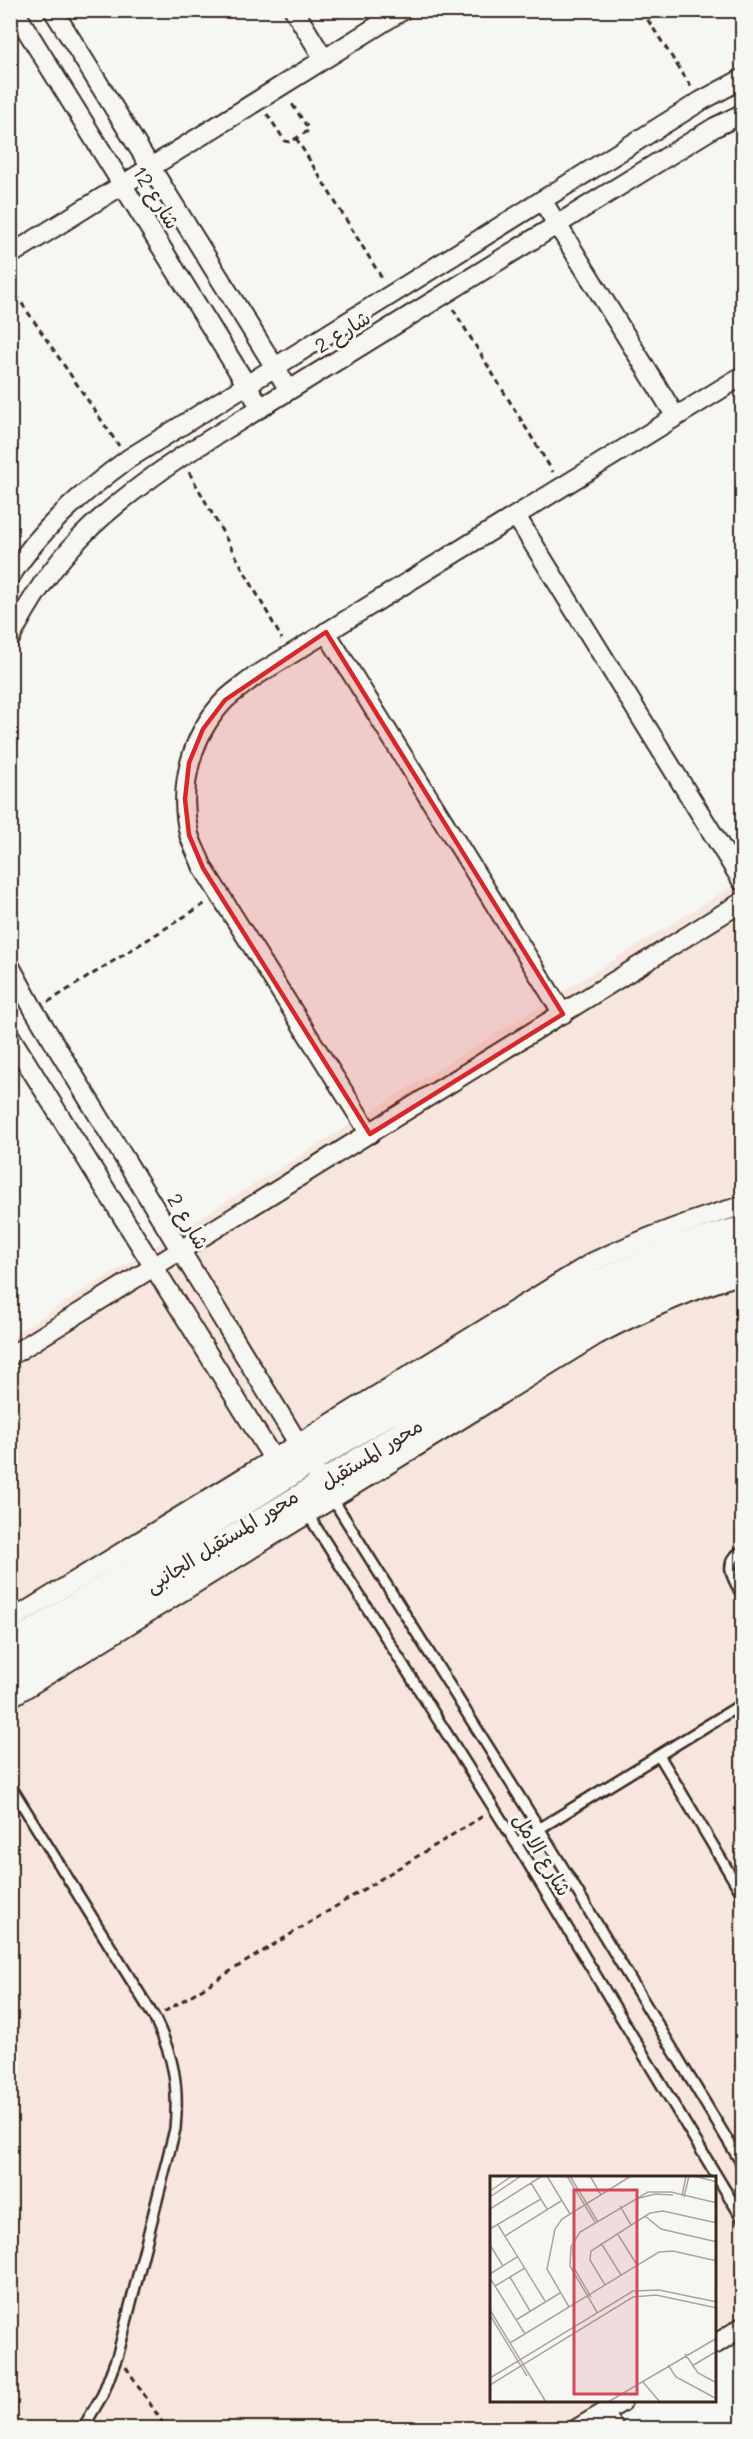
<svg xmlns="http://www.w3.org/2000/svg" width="753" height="2439" font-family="Mali,'Playpen Sans Arabic',sans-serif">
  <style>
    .built { fill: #f7e6dd }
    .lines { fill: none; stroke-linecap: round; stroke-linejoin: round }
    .lane-casing { stroke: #3b2a1e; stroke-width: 14 }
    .street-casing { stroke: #3b2a1e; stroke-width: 22 }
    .secondary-casing { stroke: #3b2a1e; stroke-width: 30 }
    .path { stroke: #3b2a1e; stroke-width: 3; stroke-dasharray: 6 4.5; stroke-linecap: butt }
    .lane { stroke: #f6f6f2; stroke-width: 9 }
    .street { stroke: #f6f6f2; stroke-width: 18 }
    .secondary { stroke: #f6f6f2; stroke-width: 26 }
    .marked { fill: #d62828; fill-opacity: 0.2; stroke: #d62828; stroke-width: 4.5; stroke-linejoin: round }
    .labels { text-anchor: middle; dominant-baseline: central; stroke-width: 6; stroke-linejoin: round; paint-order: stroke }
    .street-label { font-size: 20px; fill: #3b2a1e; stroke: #f6f6f2 }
    .inset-road { fill: none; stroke: #aba49d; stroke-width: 1.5 }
    .view { fill: #d1495b; fill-opacity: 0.15; stroke: #d1495b; stroke-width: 3 }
    .inset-edge { fill: none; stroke: #3b2a1e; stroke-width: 3 }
  </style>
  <rect width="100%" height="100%" fill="#f6f6f2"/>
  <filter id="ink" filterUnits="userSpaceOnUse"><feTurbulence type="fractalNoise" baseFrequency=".0167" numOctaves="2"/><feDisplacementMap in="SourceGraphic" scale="12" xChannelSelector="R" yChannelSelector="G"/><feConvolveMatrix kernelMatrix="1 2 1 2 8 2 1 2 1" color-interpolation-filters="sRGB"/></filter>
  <g filter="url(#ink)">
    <path class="built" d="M742 880V2313L716 2330V2178H492V2402H603L560 2428H11V1336Z"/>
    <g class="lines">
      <defs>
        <path id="lane" d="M332 1498 539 1828 742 2164
          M307 1513 516 1843 742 2218
          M742 1551C722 1563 733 1579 742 1595
          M659 1755 742 1894
          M10 1785 154 2017C174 2057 179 2085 175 2129L118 2354 103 2394 83 2428
          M516 1843 742 1704"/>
        <path id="street" d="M14 10 261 408
          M53 10 289 390
          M294 10 324 59
          M542 200 676 417
          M10 255 403 10
          M516 516 742 881
          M10 577C40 529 83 492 128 459L701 101 742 79
          M326 632 563 1014
          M10 639C53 553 103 510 181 457L715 127 742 114
          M10 966 34 1010 329 1494
          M10 1036 279 1468
          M370 1134 203 868C199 857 192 845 189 834 178 787 191 735 225 700 233 692 244 685 254 677L742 376
          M10 1356 742 902
          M10 1621 593 1262C642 1239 690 1220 742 1206
          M10 1698 597 1335C645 1310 691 1290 742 1274
          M716 2344 742 2327
          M604 2413 614 2428
          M578 2428 622 2402"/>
        <path id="secondary" d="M10 1647 583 1291C634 1266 686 1243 742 1230
          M10 1676 323 1484 592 1314 641 1290 691 1271 742 1255"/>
      </defs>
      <use href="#lane" class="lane-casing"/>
      <use href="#street" class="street-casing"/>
      <use href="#secondary" class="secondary-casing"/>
      <path class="path" d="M642 11 692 88
        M267 114 285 141 290 142 308 131V128L290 101
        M296 138 383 280
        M10 286 119 446
        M453 309 553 472
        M189 472 282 639
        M48 1002 206 903
        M164 2012 483 1816
        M126 2367 166 2428"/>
      <use href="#lane" class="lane"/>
      <use href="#street" class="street"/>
      <use href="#secondary" class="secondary"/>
    </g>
  </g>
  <path class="marked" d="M326 632 563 1014 370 1134 203 868 189 835 185 799 189 763 203 729 225 700Z"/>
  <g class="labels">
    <g class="street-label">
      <text transform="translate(157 197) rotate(58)">شارع 12</text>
      <text transform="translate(342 331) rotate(-32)">شارع 2</text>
      <text transform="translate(189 1221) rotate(59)">شارع 2</text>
      <text transform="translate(371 1453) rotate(-32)">محور المستقبل</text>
      <text transform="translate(221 1540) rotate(-32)">محور المستقبل الجانبى</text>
      <text transform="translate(543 1854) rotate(59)">شارع الامل</text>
    </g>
  </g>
  <g transform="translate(490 2176)">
    <rect width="226" height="226" fill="#f6f6f2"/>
    <path class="inset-road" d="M57 0 80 38M77 0 105 46M80 0 108 46M100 0 111 19M204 0 227 6M41 7 57 33M0 15 22 0M192 20 196 0M0 21 31 0M194 21 199 0M146 23 165 18 183 19M130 30 141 49M0 33 52 0M155 40 171 53 227 66M8 49 55 125M0 53 51 23M127 57 147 89M15 60 71 25M111 67 131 99M0 69 13 90M83 73 84 92 101 121M0 98 27 81M20 101 40 135M0 102 35 158M115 109 100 84 101 75 160 37 173 35 227 47M5 110 35 92M79 131 57 93 65 53 72 43 141 0M0 134 56 226M107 136 80 90 81 71 90 56 158 16H181L227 27M0 139 37 200M26 144 70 117M20 167 169 76 183 75 227 85M195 178 208 197 227 207M178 189 186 201 227 223M202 190 227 175M0 202 143 115 169 114 227 126M152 205 170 226M0 209 143 121 166 119 227 132M118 226 227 162"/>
    <path class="view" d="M84 14H147V218H84Z"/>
    <rect width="226" height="226" class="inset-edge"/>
  </g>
  <rect width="753" height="2439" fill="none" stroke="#f6f6f2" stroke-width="36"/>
  <rect x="18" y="18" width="717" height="2403" fill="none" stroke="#3b2a1e" stroke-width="2" filter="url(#ink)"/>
</svg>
